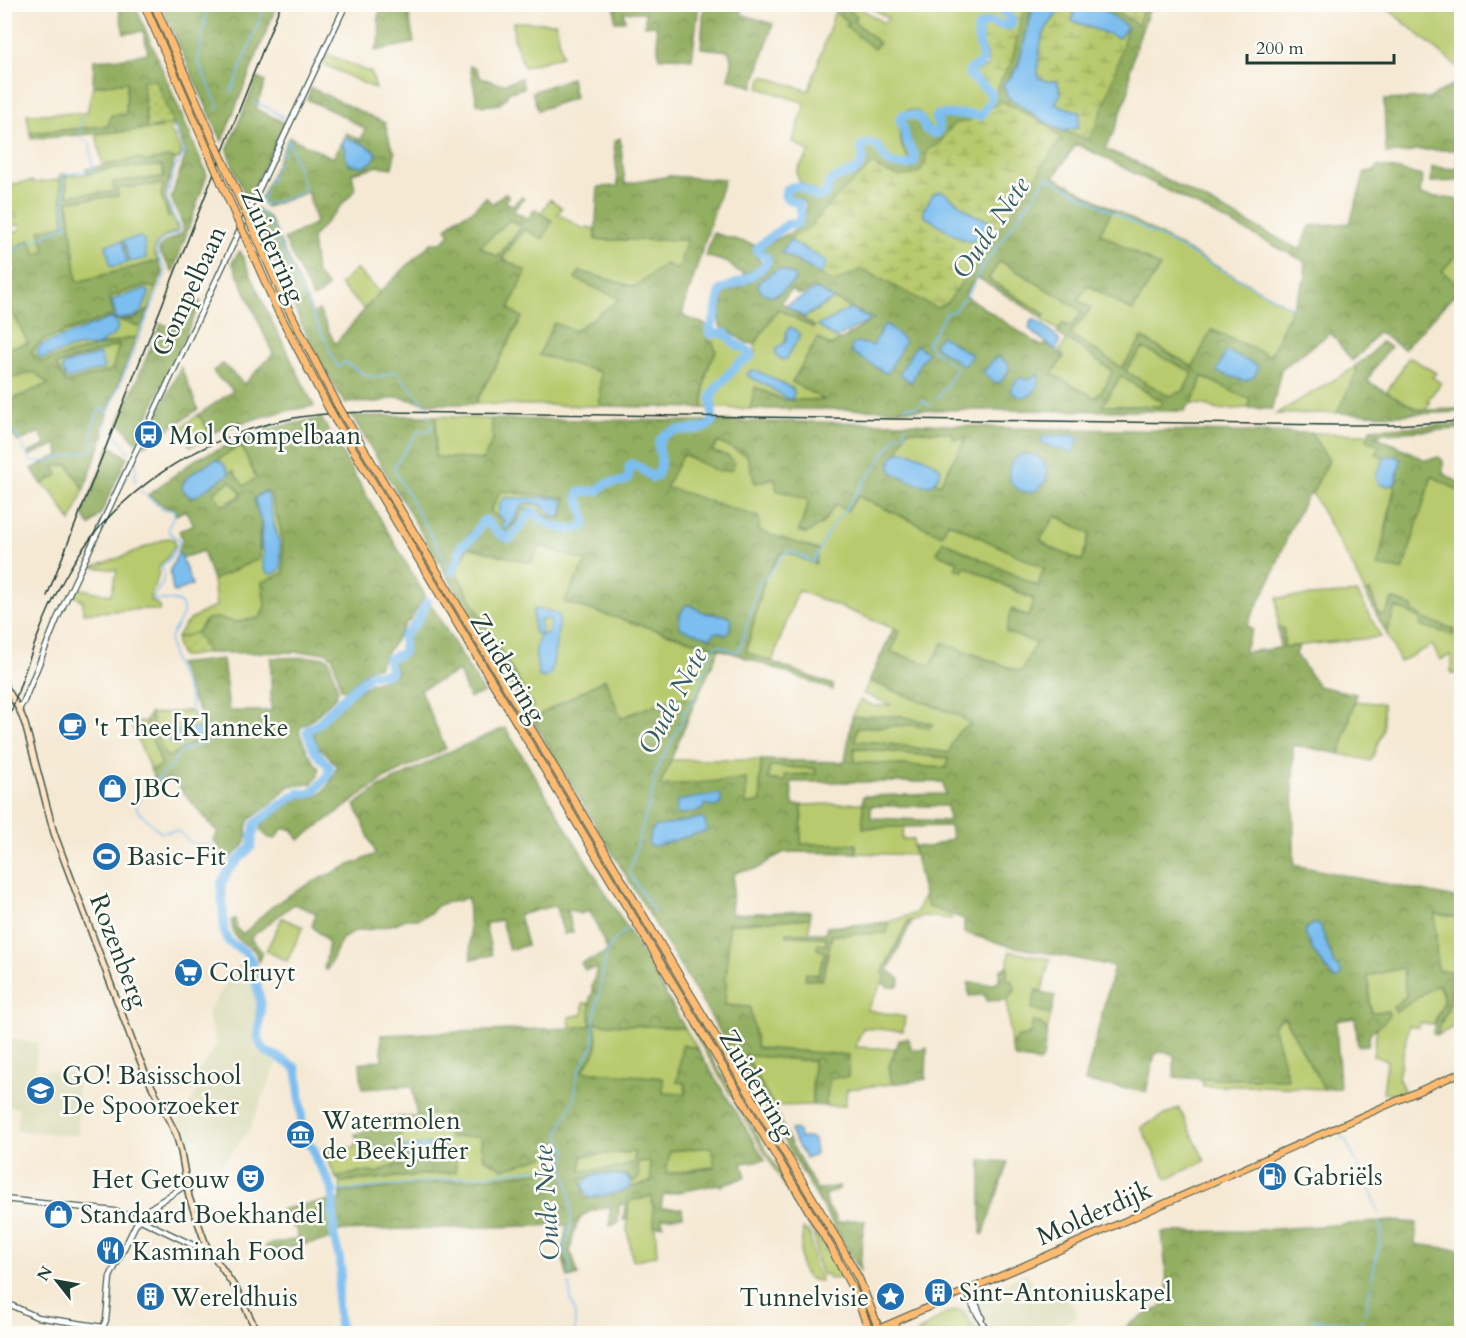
<svg xmlns="http://www.w3.org/2000/svg" width="1466" height="1338" font-family="Cardo,serif">
  <style>
    .built { fill: #dcdebc }
    .grass { fill: #b8ca6d; stroke: #6c8450; stroke-width: 1.5 }
    .forest { fill: url(#forest-crowns); stroke: #58764a; stroke-width: 1.5; fill-rule: evenodd }
    .wetland { fill: url(#wetland-marsh); stroke: #6c8450; stroke-width: 1.5 }
    .park { fill: url(#park-dots); stroke: #6c8450; stroke-width: 1.5 }
    .water { fill: #7bbef0; stroke: #4d7e92; stroke-width: 1.5 }
    .lines { fill: none; stroke-linecap: round; stroke-linejoin: round }
    .stream { stroke: #7bbef0; stroke-width: 1.5 }
    .river { stroke: #7bbef0; stroke-width: 9 }
    .tertiary-casing { stroke: #3f574c; stroke-width: 7 }
    .secondary-casing { stroke: #3f574c; stroke-width: 8 }
    .primary-casing { stroke: #3f574c; stroke-width: 8 }
    .trunk-casing { stroke: #3f574c; stroke-width: 9 }
    .tertiary { stroke: #fff; stroke-width: 4.5 }
    .secondary { stroke: #ffe4c6; stroke-width: 5 }
    .primary { stroke: #ffbb71; stroke-width: 6 }
    .trunk { stroke: #ffbb71; stroke-width: 7 }
    .rail { stroke: #1f3d34; stroke-width: 1.5 }
    .trunk-bridge-casing { stroke: #3f574c; stroke-width: 9; stroke-linecap: butt }
    .trunk-bridge { stroke: #ffbb71; stroke-width: 7 }
    .labels { text-anchor: middle; dominant-baseline: central; stroke-width: 5; stroke-linejoin: round; paint-order: stroke }
    .street-label { font-size: 26px; fill: #1f3d34; stroke: #fdfcf7 }
    .poi-label { font-size: 26px; fill: #1f3d34; stroke: #fdfcf7; text-anchor: start }
    .water-label { font-size: 27px; font-style: italic; fill: #365d63; stroke: #fdfcf7 }
  </style>
  <defs>
    <pattern id="forest-crowns" width="20" height="18" patternUnits="userSpaceOnUse" patternTransform="scale(1.5)"><rect width="20" height="18" fill="#92ae60"/><path d="M2 6a3 3 0 1 1 6 0M12 15a3 3 0 1 1 6 0" fill="none" stroke="#778f50"/></pattern>
    <pattern id="wetland-marsh" width="20" height="14" patternUnits="userSpaceOnUse" patternTransform="scale(1.5)"><rect width="20" height="14" fill="#b8ca6d"/><path d="M1 5h8M5 5V1M11 12h8M15 12V8" fill="none" stroke="#95a55a"/></pattern>
    <pattern id="park-dots" width="8" height="8" patternUnits="userSpaceOnUse" patternTransform="scale(1.5)"><rect width="8" height="8" fill="#b8ca6d"/><path d="M2 2h.1M6 6h.1" fill="none" stroke="#95a55a" stroke-width="1.8" stroke-linecap="round"/></pattern>
  </defs>
  <rect width="100%" height="100%" fill="#fdfcf7"/>
  <filter id="ink" filterUnits="userSpaceOnUse"><feTurbulence type="fractalNoise" baseFrequency=".0167" numOctaves="2"/><feDisplacementMap in="SourceGraphic" scale="12" xChannelSelector="R" yChannelSelector="G"/><feConvolveMatrix kernelMatrix="1 2 1 2 8 2 1 2 1" color-interpolation-filters="sRGB"/></filter>
  <filter id="wash" filterUnits="userSpaceOnUse"><feTurbulence type="fractalNoise" baseFrequency=".008" numOctaves="4" result="noise"/><feDisplacementMap in="SourceGraphic" scale="24" xChannelSelector="R" yChannelSelector="G"/><feGaussianBlur stdDeviation="1.35" result="paint"/><feColorMatrix in="noise" values="0 0 0 0 0 0 0 0 0 0 0 0 0 0 0 0 0 1.4 0 .05"/><feComposite in="paint" operator="in"/></filter>
  <g filter="url(#wash)">
    <rect width="100%" height="100%" fill="#f5e9d4"/>
    <path class="built" d="M245 955 258 1003 254 1029 255 1047 279 1059 252 1123V1127L223 1163 196 1170 177 1123 200 1087 192 1081 193 1080 202 1085 195 1079V1077L217 1045 207 1013Z
      M4 1038 38 1043 35 1070 77 1073 78 1135H66L16 1130 18 1108 5 1106Z
      M1027 1272 1040 1302 1065 1289 1078 1316 1047 1333 924 1334 949 1312 957 1307 963 1306 965 1309 982 1303V1294Z"/>
    <path class="grass" d="M846 5H855L884 23 888 18 867 5H996L1010 23C1003 23 997 20 990 20 965 20 977 45 981 59L967 69C966 82 982 87 990 97L982 112 979 114C965 112 944 106 933 117L934 125 937 127V129L933 131C928 127 928 123 924 118 917 106 905 109 897 117V121L899 124 902 147 910 161 907 164 892 161C881 148 886 143 865 141L861 144C860 150 862 158 859 163 853 177 833 171 827 184 826 187 826 190 825 193L821 194 800 182 796 172 810 152 793 142 805 103 759 88 763 76 809 91 835 11 849 22 846 26 878 43 854 21 856 16 844 7Z
      M1383 5H1461V70Z
      M513 22 556 23 562 56 524 67 514 39Z
      M328 54 366 71 371 72 376 89 323 64Z
      M155 79 174 126 170 130 174 136 182 154 179 158 175 159 167 157 145 162 137 158 103 166 96 134 162 128 146 126 143 81Z
      M127 82 126 114 108 126 30 133 27 114 87 113 93 86Z
      M162 166 165 177 113 182 114 192 68 196 66 176 87 174 112 168Z
      M61 179 65 225 45 251 36 255 30 240 5 252V237L21 229 19 224 5 230V222L17 216 16 213 5 218 4 200 13 184 33 181 34 183Z
      M164 184 161 195 168 217 171 216 177 227V232C165 235 157 239 154 252L158 261 77 282 68 201 118 196V188Z
      M550 199 562 208 558 214 585 230 587 227 596 229V240H687L678 270 666 264 634 287 580 271 575 278 621 299 574 331 600 372V406L475 404 522 318 508 309 502 259 525 228 543 239 552 221 541 213Z
      M1113 209 1292 308 1270 356 1212 330 1193 367 1143 338 1122 369 1070 334 1091 309 1078 300 1088 285 1132 311 1160 267 1099 233Z
      M510 220 521 227 498 257 479 247Z
      M1461 249V288L1442 271Z
      M1000 260 1073 305 1082 312 1070 328 1063 323 1058 330 1042 320 1045 315 988 279Z
      M356 269 380 292 364 309 340 285Z
      M143 286 156 288 149 309 133 320 116 319 141 327 136 338H129L41 363 31 352 43 340 108 317 114 319 109 297Z
      M834 299 851 308 819 326 840 341 831 346 818 338 792 382 825 400H783L756 387 750 409 716 408 714 398 719 390 736 369 753 357 756 352 755 344 778 308 815 327 804 319V318Z
      M9 305 28 343 5 349V306Z
      M707 331 709 332V335L724 336 730 343 747 353 746 356 735 362 714 386 711 393 710 408H703C704 387 704 369 716 352L707 340Z
      M1068 338 1113 371 1106 385 1095 398 1051 374 1064 357 1059 352Z
      M119 345 113 370 66 383 56 365Z
      M1143 347 1193 372 1183 391 1169 397 1125 371Z
      M1409 357 1436 373 1432 377 1441 383 1427 401 1430 403 1425 410 1417 409 1386 393Z
      M1354 368 1358 370 1337 413 1276 414Z
      M34 372 49 384 5 402V380Z
      M1121 376 1163 402 1160 406H1101Z
      M1202 376 1250 400 1248 408 1218 410 1206 405 1193 404V400L1198 389Z
      M198 415 211 433 191 447 178 430Z
      M436 416 491 419 493 439 484 460 435 457Z
      M907 430 954 433 952 439 966 438 940 484 892 464Z
      M1311 433 1369 434 1380 446 1385 457 1376 476 1388 486 1395 484 1378 566 1403 570 1432 475 1461 492V674H1451V655L1440 660 1432 645 1400 662 1387 634 1395 607 1410 613 1420 619 1454 630 1426 620 1392 599 1385 616 1379 614 1370 591 1365 593 1355 571 1312 493 1329 461Z
      M718 442 747 455 755 483 775 478 777 490 808 500C809 509 801 521 799 531L806 534 824 522 836 503 858 496 941 535 948 522 1044 568 1038 586 943 541 937 553 958 562 956 568 962 571 965 566 1034 600 1028 617 1012 609 1036 643 1021 672 944 643 931 666 891 652 900 631 798 590 772 662 746 653 765 576 781 553H789L815 564 759 531 666 487 683 454 717 471 728 456 716 453 712 451Z
      M241 445 256 478 244 487 233 471 229 474 223 463 217 460Z
      M68 465 84 489 71 522 52 492 42 484 57 475 53 466Z
      M231 481 241 493 240 496 222 506 213 492Z
      M265 491 270 493 281 530 283 552 284 573 262 583 265 605 261 618 237 622 216 618 207 619 196 633 177 638C184 620 199 614 216 606L213 580 260 558 261 523 253 500 259 494Z
      M501 491 566 498 563 517 552 518 541 511 517 520 511 526 490 512Z
      M1055 515 1090 534 1082 561 1051 548 1039 539Z
      M167 538 174 539 175 545 167 558 159 566C160 579 152 588 150 600L160 606 159 611 144 609 83 613V601L73 595 77 588 111 595 117 570 92 567 119 558Z
      M540 546 587 561 565 602 719 649 696 699 673 698 621 718 605 679 532 719 527 710 533 706 456 573 468 547 531 563Z
      M1358 593 1381 637 1284 647V628H1278L1277 598Z
      M869 681 960 716 972 725 949 753 876 742 855 741 857 728 913 725 929 728 901 716 852 717 860 700 874 706 892 705 863 694Z
      M1355 701 1383 704V730L1371 761 1340 754Z
      M189 711 206 721 207 740 192 743 167 758 155 733 150 714Z
      M145 721 162 765 151 771 131 724Z
      M853 748 948 758 946 768 855 762Z
      M671 760H761L760 781 761 802 746 805 745 779 659 786Z
      M770 766 817 769 816 774 785 775V782L768 779Z
      M863 803V828L904 827 902 839H913L915 855 856 853V845L801 844 802 805Z
      M924 895 928 907 951 914V919L923 916 912 921H908L882 973 886 976 867 1010 905 1017 903 1031 863 1028 855 1047 896 1049 889 1067 892 1084 847 1089 845 1106H825L830 1078 849 1055 757 1048 750 1007 725 1005 729 924 810 918 809 933H787V936L826 937V945H818L825 952 818 975 805 978 822 980 832 935 887 933 888 922 916 913Z
      M1435 913 1462 918 1461 960 1459 964V968L1461 969V1023L1438 1035 1440 1023 1443 1020 1451 991 1450 984 1452 978 1437 971Z
      M282 918 303 927 287 961 266 951Z
      M1009 951 1050 959 1042 991 1036 990 1032 1009 1051 1014 1047 1032 1043 1025 1033 1022 1029 1035 1027 1036 1016 1038 1011 1046 1007 1000 1015 991 1007 978Z
      M1403 968 1406 997 1393 1007 1396 1012 1437 984C1449 1000 1441 1009 1433 1024L1420 1023 1418 1027 1409 1026 1398 1077 1404 1090 1394 1095 1383 1093 1387 1060 1373 1056 1377 1027 1389 1015 1388 1012 1371 1013 1367 975Z
      M583 1003H590L591 1023 685 1028 697 1048 682 1046 677 1082 685 1083 686 1095 663 1093V1078L582 1071 595 1025 570 1028 569 1017 583 1014Z
      M1284 1017 1324 1089 1262 1086H1203L1202 1079H1287L1273 1025Z
      M691 1023 842 1278 829 1279 827 1274 822 1275 817 1261 814 1235 812 1231 808 1226 689 1024Z
      M745 1055 813 1061 812 1105 774 1106 787 1136 782 1137 767 1110 773 1106Z
      M1179 1108 1205 1161 1167 1179 1141 1127Z
      M446 1113 450 1122 481 1135 547 1148 555 1144 557 1158H561L564 1166 551 1171 341 1193 340 1182 456 1172 444 1161 393 1165 378 1173 360 1172 336 1178 325 1153 339 1148H354L358 1141 362 1140 367 1148 388 1146 391 1159 442 1151 444 1148 439 1143 401 1148 400 1131 388 1132V1122L401 1120V1117H417Z
      M712 1147 716 1166 666 1174 669 1151Z
      M634 1152V1162L620 1168 581 1171 582 1156Z
      M650 1161 652 1182 585 1200 581 1180C595 1171 611 1173 627 1175L632 1182 638 1162Z
      M653 1196 657 1255 633 1261 627 1230 629 1201Z
      M803 1229 807 1231 810 1235 814 1263 821 1281C792 1281 802 1249 803 1229Z
      M955 1311H962L977 1333H917L945 1314Z"/>
    <path class="forest" d="M689 4 699 5 692 59 672 57 659 58 656 25 645 26V12H624L625 21 615 22V5Z
      M118 5H135L207 175 173 272 159 251C162 238 176 240 183 232V225L171 198 186 154 155 80 143 81 146 125 161 123 162 128 31 139 30 133 108 126 111 115 126 114 127 82 93 86 94 60 123 58 148 53 143 31 124 34Z
      M161 5H277L222 141Z
      M402 5H407L414 43 375 51C377 46 379 42 380 36 380 32 378 30 380 25 372 7 390 7 402 5Z
      M722 5H741V14L773 24 753 87 728 78 732 64 729 51 701 48 704 6Z
      M1003 5H1151L1137 43 1130 70 1129 90 1113 134 1105 149 1134 161 1169 181 1300 250 1310 226 1350 223 1365 172 1375 171 1378 166 1400 170 1422 176 1420 195 1461 200V249L1442 271 1461 288V293L1459 296 1455 294 1404 349 1378 332 1361 353 1352 361 1331 333 1281 369 1272 409 1248 408 1250 400 1202 376 1198 389 1193 400V404L1187 406 1185 411 750 409 755 387 783 400H824L792 382 818 338 831 346 874 319 851 308 814 288 803 294H797L792 289 781 302 815 327 813 328 778 309 755 344 747 343 720 326C718 319 723 303 724 294 733 289 784 271 769 255 767 253 764 252 762 250L763 248C771 239 797 233 802 225 805 220 805 211 806 205L802 200 790 197 788 193C797 185 799 189 807 194 812 198 818 199 824 199L830 192 834 182C853 175 869 172 864 148 883 142 878 157 889 164 895 169 905 168 913 168L917 163 910 161C902 148 900 140 899 124L905 117C921 118 915 120 923 130 925 133 928 134 930 136H937L941 133 942 126 936 118 940 117H983L996 95 992 89 973 75 988 67 987 54 980 38 983 26 995 25 1008 30 1012 29 1015 19 1008 11 1002 6ZM1076 144 1099 155 1304 261 1306 277 1270 356 1211 330 1193 367 1142 338 1122 368 1070 334 1091 308 1078 300 1088 285 1132 311 1160 267 1100 233 1113 209 1054 177ZM1000 261 1073 305 1082 312 1071 327 1063 323 1057 333 1067 340 1068 339 1112 371 1106 385 1095 398 1052 374 1064 356 1047 344 1041 346 964 295 977 277 1043 318 1045 314 988 279ZM772 273 795 280 775 296 758 287V283ZM1143 348 1193 372 1184 391 1169 396 1125 371ZM1121 376 1163 402 1160 406H1102Z
      M844 7 857 16 854 21 879 43 874 49 846 26 849 22 838 14Z
      M470 66 476 68 480 77C500 85 501 86 521 78L524 88 507 93V96L500 104 483 106 477 103Z
      M257 78 265 82 256 109 285 123 247 200 227 151Z
      M571 78 575 98 538 110 532 92Z
      M1461 80 1462 170 1460 171V181L1431 182 1432 167 1457 169 1458 150H1414L1413 152 1386 154 1384 100 1430 98Z
      M311 88 385 123 391 146 395 152 392 168 379 166 352 173 355 190 312 238 316 273 328 287 319 295 313 298 284 239 316 223 308 192 266 207 263 203 261 198 289 137 333 158 346 133 361 140 365 129 343 116 307 99Z
      M620 138 625 184 670 176 724 180 682 314 687 318 707 325V340L713 342 716 352C704 369 704 387 703 408L600 406V372L539 355 554 323 575 331 620 299 575 279 580 271 634 287 666 264 678 270 687 240H595L598 187 618 186 614 142Z
      M167 157 175 159 165 196 171 216 168 217 161 195 163 184 118 188V196L68 201 77 282 158 261 163 273 156 288 143 286 109 297 115 319 133 320 149 309 141 327 108 317 43 340 31 352 41 362 129 338H136L102 427 104 435 84 489 68 465 54 466 58 475 42 484 32 469 51 459 59 456 57 444 29 456 28 453 46 445 40 432 18 442 5 425V402L48 384 34 372 5 380V349L28 343 9 305 5 306V278L15 272 10 255 5 258V252L30 240 36 255 45 251 40 230 64 225 60 175 65 174 68 195 114 192 113 182 164 177 162 166 112 168 87 174 86 169 137 158 146 162ZM119 345 112 370 66 383 56 365Z
      M505 193 509 197 505 202 512 205 522 197 524 199 513 211 528 219 535 209 552 221 543 239 524 229 502 258 526 271 509 309 522 317 475 404H430L398 397 378 402 345 403 326 372 301 323 255 214 257 208 268 217 271 221 313 314 319 310 335 344 380 292 431 243H441L450 234 446 228 457 218 472 211 486 197 492 204ZM510 220 521 227 498 257 480 247Z
      M713 233 755 245C752 253 756 256 761 262L758 268 743 275 742 271 738 272 731 266 729 263 706 256Z
      M240 251 266 309 314 406C279 411 245 421 211 433L198 415 233 391C226 380 220 384 213 371L223 364 244 384 273 354 232 262Z
      M192 299 201 302 136 442 119 422 161 324 173 327 183 322Z
      M1381 342 1391 347 1379 361 1367 381 1417 409 1425 410 1461 409V412L1393 415 1337 413 1357 371 1354 367 1369 356Z
      M181 367 198 409 146 445H143Z
      M352 416H436L435 457 483 460 493 439 491 419 909 423 1009 428 1311 433 1329 461 1312 493 1306 498 1290 530 1271 579 1247 625 1252 630 1244 652 1280 648 1278 628H1284V647L1299 646 1296 654 1318 686 1356 694 1340 754 1293 745 1294 865 1461 899V918L1435 914 1437 970 1451 971 1452 978 1450 984 1451 991 1450 1001 1447 1012 1440 1023 1438 1035 1433 1034C1434 1014 1452 1004 1438 984L1396 1012 1393 1007 1406 996 1403 968 1368 976 1371 1012 1388 1011 1389 1015 1386 1020 1370 1033 1368 1045 1358 1046 1355 1018 1336 1021 1340 1088 1324 1089 1284 1017 1273 1025 1288 1079H1202L1174 1077V1055L1164 1051 1155 1054 1146 1092 1085 1082 1114 966 1010 946 964 933V919L928 907 922 888 913 846 929 847 952 839 950 826 863 828V796L945 794 943 782H791L793 805H802L801 844H856V853L785 852 773 858 757 869 740 871 734 874 731 914 810 911V918L729 924 725 1005 750 1007 757 1048 849 1055 848 1077 830 1078 825 1106 812 1105 813 1061 745 1055 774 1106 767 1110 532 719 605 679 621 718 673 698 696 699 660 786 746 779V805L761 802 760 780 761 760 845 762 852 717 901 716 933 724 929 728 913 725 857 728 855 741 876 742 949 753C952 740 958 728 971 725L960 716 869 681 894 628 900 631 891 652 931 665 943 643 1021 672 1036 643 1006 632 1011 609 1028 617 1034 599 965 566 962 571 955 568 958 562 937 553 943 541 1038 586 1044 568 948 522 942 535 858 496 847 511 836 504 824 522 806 534 799 531C801 521 809 510 808 500L777 490 774 478 755 483 747 455 718 442 712 451 716 453 728 456 735 463 732 470 717 471 683 454 666 487 759 517V531L819 550 815 564 789 553H781L765 577 746 652 833 685V690L736 654 564 602 586 561 540 546 531 563 468 547 456 573 533 707 527 710ZM907 430 953 433 952 439 966 438 940 484 893 464ZM501 491 566 498 563 517 552 518 541 511 520 508 517 520 511 526 490 511ZM1056 515 1090 534 1082 561 1051 548 1040 540ZM689 605 705 613 727 616 726 635 717 631 714 633 711 638 706 637ZM854 748 948 758V759L946 768 855 762ZM770 766 816 769V774L785 775V782L768 779ZM871 806H947L949 821 871 818Z
      M321 418 425 595 411 620 406 623 393 644 386 653 379 666 371 668 346 690 341 689 333 658 326 652 208 653 196 633 207 619 215 618 237 622 260 618 265 605 262 582 284 573 283 552 281 530 270 493 265 491 259 494 254 500 261 523 259 541 260 558 213 580 203 551 182 558 177 552 183 540 179 531 194 524 185 510 176 515 175 509 165 507 148 495 196 459 268 429ZM241 445 256 478 244 486 233 471 190 499 181 482ZM231 481 241 493 240 497 222 506 213 492Z
      M1461 424V429L1384 433 1375 436 1410 452 1425 460 1439 457 1443 461V473L1461 484V492L1432 476 1403 570 1377 566C1388 532 1392 495 1401 460L1385 457 1383 458 1375 453 1380 446 1367 440 1370 429Z
      M110 445 127 457 101 513 90 526 83 515Z
      M1370 591 1379 614 1385 615 1393 599 1413 607 1412 610 1426 620 1454 629 1453 635 1421 626 1420 619 1410 613 1395 607 1387 634 1365 593Z
      M430 603 484 693 469 698 459 671 420 690 446 749 384 779 299 840 292 829H282L275 839 269 838 260 830 261 825C272 816 283 805 296 799 301 796 304 798 310 798 324 797 334 778 337 766L326 753 318 747 313 733 314 731 318 729C329 710 352 694 372 683 382 678 388 683 397 672L394 665V660C418 650 402 648 409 635 411 631 413 632 416 628 422 622 425 611 430 603Z
      M325 657 329 659 338 690 336 696 313 719 301 727 299 732 308 753 319 769 318 776 311 784 289 786 270 805 249 820 247 827V837L244 845 229 859 213 840 218 833 171 778 157 783 151 771 162 765 145 721 150 714 155 733 167 758 192 743 207 739 206 721 194 702 178 664 223 659 229 711H271V658Z
      M504 728 506 729 636 943 685 1028 590 1023V997L593 993 592 987 597 968 585 970 581 963 606 953 607 949 590 911 580 914 567 909 573 932 564 934 556 908 553 906 519 915 527 945 509 950 501 920 485 924 492 955 471 959 468 897 458 901 444 903 437 906 431 913 418 919H406L395 924 373 929 355 931 342 939 327 970 324 969 329 943 312 926 316 913 294 904 250 938 262 952 258 963C256 943 247 949 237 938 232 934 232 926 231 920L235 919 236 928 242 934C254 927 261 914 273 906 305 883 341 869 376 854L355 805 378 788 402 776 449 752Z
      M909 920 912 921 888 970 900 979 899 986 888 987 883 983 886 976 882 973Z
      M888 922 887 933 832 935 822 980 805 979 806 973 818 975 825 952 817 949 818 944 826 945V937L786 936V933H825L827 927Z
      M1007 966V978L1014 983 1015 991 1007 1000 987 1001 985 995 969 996 968 983 992 984 999 982 1000 970Z
      M1036 990 1055 996 1051 1014 1032 1009Z
      M1033 1022C1041 1022 1043 1025 1047 1032L1043 1058 1039 1062 1015 1058 1011 1046 1016 1038 1029 1035Z
      M595 1025C600 1050 597 1051 582 1071L663 1078V1093L686 1094 685 1083 677 1082 682 1045 697 1048 765 1160 742 1163 746 1177 720 1186 719 1184 663 1195 661 1208H682L683 1216 662 1218 663 1225 654 1226 652 1196 629 1201 627 1220H623L625 1204 619 1205 618 1224 610 1226V1206C603 1208 594 1210 587 1213 574 1219 573 1240 570 1252L573 1257 578 1275 568 1278 562 1253 567 1225 333 1231 332 1239 267 1251 266 1245 298 1239 297 1230 288 1223 281 1221 280 1210 300 1205 340 1200 341 1193 551 1171 564 1166 561 1158H557L555 1144 547 1148 545 1157 503 1169 484 1158 480 1136 449 1138 450 1122 446 1113 417 1117 412 1086 362 1089 360 1063 382 1060 381 1035 570 1028ZM711 1147 715 1167 666 1174 670 1151ZM634 1152V1162L620 1168 581 1171 582 1156ZM650 1161 651 1182 585 1199 581 1180C595 1171 611 1173 627 1175L633 1182 639 1178 638 1162Z
      M908 1038 912 1050 927 1048 926 1079 892 1084 889 1067 899 1040Z
      M401 1117V1120L388 1122 389 1131 400 1130 401 1148H397V1157L391 1159 387 1146 367 1148 362 1141H358L355 1134 366 1132V1121Z
      M787 1136 817 1190 839 1186V1189L825 1195 828 1207 835 1216 837 1223 844 1222 846 1220H865L862 1239 860 1271 782 1137Z
      M442 1151H456V1172L340 1182 336 1178 360 1172 378 1173 393 1165 443 1161Z
      M981 1160 1008 1162 986 1226 984 1234H981Z
      M1394 1221 1417 1223 1415 1244 1461 1250V1333L1130 1334 1127 1325 1169 1302 1162 1232 1245 1231Z"/>
    <path class="wetland" d="M1003 5H1025L1020 22 1012 62 1001 79 996 95 992 89 973 75 974 72 988 67 987 54 980 38 983 26 995 25 1008 30 1012 29 1015 19 1008 11 1002 6Z
      M1033 5H1093L1100 7 1127 27C1118 66 1107 102 1090 139L1063 131 1040 119 1007 96 1003 84C1019 71 1024 53 1027 32 1029 21 1027 15 1033 5Z
      M1107 5H1144L1138 25Z
      M1002 101 1046 124 1061 138 1031 184 947 303 936 308 866 271 859 270 833 283 820 274 781 252 790 240 812 225 823 211 846 188 873 164C881 171 895 177 906 176 910 176 916 173 920 172L925 163 928 149 940 144 946 133 956 123 967 122Z"/>
    <path class="park" d="M155 79 173 124 147 129 143 81Z
      M196 633 208 653 182 657C178 651 176 646 177 638Z"/>
    <path class="water" d="M1034 5H1093L1100 7 1127 27 1119 38 1072 21 1074 9 1064 7C1040 30 1038 45 1038 77L1046 81H1057L1061 93 1055 104 1080 112 1078 128 1063 131 1040 119 1007 96 1003 84 1012 76 1018 66Z
      M346 138C357 141 369 145 377 154 371 167 362 168 349 164L345 155 346 149 342 145 344 139Z
      M942 191 973 214 989 221 995 227 991 233 981 235 970 242C954 237 939 224 924 216L923 211 933 194Z
      M140 237 144 240 146 259 129 262 124 240Z
      M790 240 826 261 824 270 820 274 781 252Z
      M122 241 127 263 111 267 106 245Z
      M780 269 795 276V280C787 286 777 300 766 294 760 292 759 289 758 283L772 273Z
      M144 289 149 291V294C140 317 140 318 116 319L112 300Z
      M817 289 834 299 804 317 787 307V305Z
      M851 309 870 319 868 321 837 337H833L818 325 835 318 838 314Z
      M109 319H113L118 324C118 333 111 338 104 340L103 343C94 348 93 346 83 346 74 346 54 355 44 358H40L37 353 40 346 44 344Z
      M1035 320C1045 326 1054 332 1060 342L1056 350 1031 331 1029 327 1031 321Z
      M884 325H887L905 341 887 374 851 352C851 347 852 344 857 342L873 346Z
      M790 327C795 329 799 331 800 336L786 359 783 360C778 357 775 355 776 350L786 341V332Z
      M941 336 972 355 964 366 935 347 934 344Z
      M916 345 928 353 920 363 912 382 901 376 900 373Z
      M1226 351 1258 366 1255 376 1245 381 1217 372Z
      M100 354 104 367 103 369 68 379 66 378 62 369 63 365Z
      M999 357 1008 364 1009 369C1000 386 997 387 983 373L993 360Z
      M753 370C769 375 779 382 793 389L794 394 792 399H787L769 387 748 376 747 375 750 371Z
      M1035 375H1039C1038 394 1027 404 1010 391L1017 380 1020 378 1029 380Z
      M1071 435 1080 438 1072 453 1051 447 1041 442 1043 436Z
      M900 452C914 451 932 460 941 469 939 474 938 480 934 483 925 490 899 476 891 471L890 464 893 456Z
      M1009 473a19 19 0 1 1 38 0a19 19 0 1 1-38 0Z
      M1396 456 1401 460 1395 484 1388 486 1379 484 1376 476 1385 457Z
      M215 460C223 460 226 467 229 474L196 496H189L182 488C185 474 203 467 215 460Z
      M265 492 268 495 273 520 280 545 281 569 275 573 269 574 264 569 263 562 264 553 262 548 261 536 263 524 258 513 255 500 257 496Z
      M504 498H558L562 500 564 503 561 516 557 518C542 508 543 501 523 504L508 529 505 530 502 527 505 522 499 516 498 512 501 501Z
      M178 553 181 555 192 585 175 592 173 591 170 570Z
      M689 605C693 607 698 610 703 612 713 616 725 612 732 620L728 633 726 635 717 632 714 633 711 638 680 628C678 620 681 612 685 606Z
      M534 609 555 612 559 617V627L551 673 549 676 542 678 539 676C536 660 532 648 542 634H547L549 632 551 620 547 618 540 621 541 631 539 634H535L534 630 533 611Z
      M195 728 202 730 203 735 201 738 188 740 177 746 172 744C168 740 168 735 171 730L180 731Z
      M718 794 721 796V804C716 809 711 806 705 804L702 810 678 815 676 813 677 801Z
      M702 818 704 819 707 828 706 831 655 846H651L648 843 650 834 655 827Z
      M1313 924 1320 925 1334 964 1342 972 1338 979H1334L1313 951 1305 932 1307 927Z
      M795 1129 798 1131 800 1138H812L814 1140 816 1153 814 1156 806 1158 804 1156 791 1133V1130Z
      M439 1143H443L445 1146 442 1151 397 1157V1148Z
      M602 1174 625 1176 629 1178 631 1187 626 1190 601 1197 599 1195 590 1199 584 1189 583 1184 589 1177Z"/>
    <g class="lines">
      <path class="stream" d="M205 4 206 15 198 62 218 105V107L216 110
        M231 93 266 4
        M253 102 268 108 284 118
        M281 157 289 140V138
        M275 170 279 161
        M269 183 273 174
        M267 187 262 200 263 204H270L305 191 289 140
        M259 210 268 220 338 368 344 362 364 374 376 378 395 371 427 406
        M4 254 66 226 63 176 68 174 93 170 90 144 81 138 80 131 82 116
        M937 399 956 372 955 367 929 347 927 344 947 312H953L971 290 980 271 1047 177 1293 308
        M904 408 907 406 916 407 923 401 931 406
        M428 414 430 417
        M4 419 21 442 30 460 33 462 49 461 91 450 95 447 91 431 100 408 108 411
        M432 424 431 429 427 431 419 430 393 468 452 572
        M106 429 105 426 109 411 166 272C161 259 148 248 166 237 171 235 176 234 180 231L167 199 175 168 184 153 175 128 178 124
        M114 432 129 452
        M135 483 136 462
        M141 491 163 510H173L175 513C169 528 162 531 179 539L180 541 168 561 163 565 162 568 164 574 162 584 153 597 154 600C161 601 176 598 181 604 189 614 173 629 170 638 170 641 170 645 171 648 172 665 186 684 191 701 192 706 190 714 193 719 197 727 210 726 216 734L215 738 212 740 179 752 173 765 163 773 139 801 136 807 138 811 160 832 178 831 193 844H210L215 848 229 870
        M655 912 631 876 630 871 642 827 650 802 657 769 681 723 684 712 691 705 715 647 718 645 737 652 740 649 760 579H765L783 555 787 552 794 553 813 562C824 546 827 527 842 514L894 440 896 435H905V425
        M1341 1136 1345 1139 1371 1192 1379 1214
        M333 1192 535 1169H562
        M570 1275C570 1271 571 1265 569 1261 568 1256 565 1253 565 1248 565 1241 569 1236 570 1229 572 1216 570 1180 563 1169L567 1152 560 1137 559 1130 574 1100 578 1072 594 1044V1019L607 952 614 941 627 929
        M569 1284 571 1300 575 1312V1334
        M1365 1313 1382 1231 1380 1221
        M1344 1323C1351 1323 1359 1326 1363 1319
        M1309 1334 1314 1320 1342 1322"/>
      <path class="river" d="M452 572 457 562 461 546 473 537 483 521 486 520C492 528 500 536 510 539L530 513 534 512C547 526 564 533 583 527L585 522 584 516 578 496 579 492 598 491C608 478 614 485 627 480L629 475V466L632 464 641 468 653 478 656 477C659 472 661 465 661 459 661 452 656 446 660 440 670 425 692 433 706 427 709 426 711 423 713 421L711 398 713 392 739 363 751 356 750 352 734 343 725 333 710 334 709 330C718 317 716 304 721 290 739 282 757 277 768 261L766 257 758 252 757 250 759 246 784 227 788 224H797C802 218 801 211 799 204L788 199 785 196 786 190C800 180 805 192 818 197L825 195 829 183 834 179 853 172 858 169 861 164 863 157 861 146C881 138 879 154 889 162 895 166 907 166 914 163L915 156 907 142 903 126 900 121V118L903 115C917 115 921 115 925 129L935 134 939 132V125L935 118 937 115 966 114 981 116 990 101 992 94 989 91 970 76 969 72 974 67 981 64 983 59 978 38V28C990 16 997 28 1011 25L1012 20 998 6 999 4
        M342 1334 340 1328 337 1300 341 1271 339 1256 334 1238 333 1192 327 1178 316 1159 314 1150 307 1142 302 1123 298 1077 296 1068 278 1057 267 1052 261 1046 258 1035 261 1004 252 965 250 958 245 952 229 942 224 932 223 907 221 884 229 869 251 847 255 824 290 798 299 793 309 794 314 791 327 777 330 768 315 751 307 732 309 729 317 725 340 701 371 674H388L391 672 388 660 390 658 401 654 404 651 403 637 417 622 427 602"/>
    </g>
  </g>
  <g filter="url(#ink)">
    <g class="lines">
      <defs>
        <path id="tertiary" d="M19 709 24 701 57 619 346 4
          M4 1199 114 1211 139 1219 195 1246 206 1245
          M967 1291C971 1307 981 1319 989 1334
          M968 1292 974 1298 982 1318
          M4 1302 37 1317 103 1327 106 1320 110 1277 136 1224 149 1209 186 1185"/>
        <path id="secondary" d="M4 684 19 709 25 724 54 833 134 1046 147 1077 176 1134 181 1152 189 1197 206 1245 238 1292 258 1334"/>
        <path id="primary" d="M871 1332 1021 1267 1462 1072
          M893 1334 896 1322"/>
        <path id="trunk" d="M144 4 211 158
          M154 4 216 146
          M224 163 243 207
          M219 177 237 219
          M251 224 287 306 337 404
          M245 236 278 311 327 405
          M336 421 830 1246 853 1289 871 1334
          M347 421 838 1241 859 1279 881 1334"/>
      </defs>
      <use href="#tertiary" class="tertiary-casing"/>
      <use href="#secondary" class="secondary-casing"/>
      <use href="#primary" class="primary-casing"/>
      <use href="#trunk" class="trunk-casing"/>
      <use href="#tertiary" class="tertiary"/>
      <use href="#secondary" class="secondary"/>
      <use href="#primary" class="primary"/>
      <use href="#trunk" class="trunk"/>
      <path class="rail" d="M47 596 281 4
        M4 734C21 683 39 623 65 577 112 492 200 436 294 418 324 413 354 412 385 412L1336 425H1394L1462 421"/>
      <defs>
        <path id="trunk-bridge" d="M216 146 224 163
          M211 158 219 177
          M243 207 251 224
          M237 219 245 236
          M337 404 347 421
          M327 405 336 421"/>
      </defs>
      <use href="#trunk-bridge" class="trunk-bridge-casing"/>
      <use href="#trunk-bridge" class="trunk-bridge"/>
    </g>
  </g>
  <defs>
    <symbol id="bus-disc" viewBox="-11 -11 22 22"><circle r="9.5" fill="#1f6fb2" stroke="#fdfcf7"/><path d="M-5-6H5V4H4V6H2V4H-2V6H-4V4H-5ZM-3.5-4V0h7V-4ZM-3.5 1.2v1.5H-2V1.2ZM2 1.2v1.5H3.5V1.2Z" fill="#fff"/></symbol>
    <symbol id="cafe-disc" viewBox="-11 -11 22 22"><circle r="9.5" fill="#1f6fb2" stroke="#fdfcf7"/><path d="M-5.5-4.5H6V0H3Q3 3.5 0 3.5H-2.5Q-5.5 3.5-5.5 0ZM3-3.2v2h1.7v-2ZM-6 4.5H4V6H-6Z" fill="#fff"/></symbol>
    <symbol id="shop-disc" viewBox="-11 -11 22 22"><circle r="9.5" fill="#1f6fb2" stroke="#fdfcf7"/><path d="M-5-2.5h2.3a2.7 3.5 0 0 1 5.4 0H5L5.5 6h-11ZM-1.5-2.5h3a1.5 2.3 0 0 0-3 0Z" fill="#fff"/></symbol>
    <symbol id="stadium-disc" viewBox="-11 -11 22 22"><circle r="9.5" fill="#1f6fb2" stroke="#fdfcf7"/><path d="M0-5a6.5 5 0 1 0 0 10a6.5 5 0 1 0 0-10ZM-3.5-1.8h7v3.6h-7Z" fill="#fff"/></symbol>
    <symbol id="supermarket-disc" viewBox="-11 -11 22 22"><circle r="9.5" fill="#1f6fb2" stroke="#fdfcf7"/><path d="M-6-5.5h2.5l.6 2H6L4.5 2H-2.5L-4.4-4H-6ZM-1.5 3.2a1.3 1.3 0 1 0 .1 0ZM3 3.2a1.3 1.3 0 1 0 .1 0Z" fill="#fff"/></symbol>
    <symbol id="school-disc" viewBox="-11 -11 22 22"><circle r="9.5" fill="#1f6fb2" stroke="#fdfcf7"/><path d="M0-5L7-2L0 1L-7-2ZM-4 1L0 2.5L4 1V4Q0 6-4 4Z" fill="#fff"/></symbol>
    <symbol id="museum-disc" viewBox="-11 -11 22 22"><circle r="9.5" fill="#1f6fb2" stroke="#fdfcf7"/><path d="M0-6L6-3V-2H-6V-3ZM-5-1h2V3h-2ZM-1-1h2V3h-2ZM3-1h2V3H3ZM-6 4H6V6H-6Z" fill="#fff"/></symbol>
    <symbol id="fuel-disc" viewBox="-11 -11 22 22"><circle r="9.5" fill="#1f6fb2" stroke="#fdfcf7"/><path d="M-5.5-6h7V0h2V4h1.3V-2.5L3-4.5l.8-.8L6-3V5H2.5V1h-1V6h-7ZM-4.2-4.7v3.2H.2V-4.7Z" fill="#fff"/></symbol>
    <symbol id="theatre-disc" viewBox="-11 -11 22 22"><circle r="9.5" fill="#1f6fb2" stroke="#fdfcf7"/><path d="M-5-5.5Q0-4 5-5.5V0Q5 5 0 6Q-5 5-5 0ZM-3.3-2.5H-1v1.5H-3.3ZM1-2.5H3.3v1.5H1ZM-2.8 1Q0 5.5 2.8 1Z" fill="#fff"/></symbol>
    <symbol id="restaurant-disc" viewBox="-11 -11 22 22"><circle r="9.5" fill="#1f6fb2" stroke="#fdfcf7"/><path d="M-5-6h1v4h1v-4h1v4h1v-4h1v5L-1.5 .5V6h-2V.5L-5-1ZM5-6V6H3V1.5H1.5Q1.5-4 5-6Z" fill="#fff"/></symbol>
    <symbol id="building-disc" viewBox="-11 -11 22 22"><circle r="9.5" fill="#1f6fb2" stroke="#fdfcf7"/><path d="M-4-6H4V6H1V3H-1V6H-4ZM-2.5-4.3h1.7v1.8h-1.7ZM.8-4.3h1.7v1.8H.8ZM-2.5-1h1.7V.8h-1.7ZM.8-1h1.7V.8H.8Z" fill="#fff"/></symbol>
    <symbol id="sight-disc" viewBox="-11 -11 22 22"><circle r="9.5" fill="#1f6fb2" stroke="#fdfcf7"/><path d="M0-6L1.8-2.2L6-1.7L2.9 1.2L3.7 5.4L0 3.3L-3.7 5.4L-2.9 1.2L-6-1.7L-1.8-2.2Z" fill="#fff"/></symbol>
  </defs>
  <g fill-rule="evenodd">
    <use href="#bus-disc" x="132" y="418" width="33" height="33"/>
    <use href="#cafe-disc" x="56" y="710" width="33" height="33"/>
    <use href="#shop-disc" x="96" y="772" width="33" height="33"/>
    <use href="#stadium-disc" x="90" y="840" width="33" height="33"/>
    <use href="#supermarket-disc" x="172" y="956" width="33" height="33"/>
    <use href="#school-disc" x="24" y="1074" width="33" height="33"/>
    <use href="#museum-disc" x="284" y="1118" width="33" height="33"/>
    <use href="#fuel-disc" x="1256" y="1160" width="33" height="33"/>
    <use href="#theatre-disc" x="234" y="1162" width="33" height="33"/>
    <use href="#shop-disc" x="42" y="1198" width="33" height="33"/>
    <use href="#restaurant-disc" x="94" y="1234" width="33" height="33"/>
    <use href="#building-disc" x="922" y="1276" width="33" height="33"/>
    <use href="#building-disc" x="134" y="1280" width="33" height="33"/>
    <use href="#sight-disc" x="874" y="1280" width="33" height="33"/>
  </g>
  <g class="labels">
    <g class="street-label">
      <text transform="translate(273 246) rotate(66)">Zuiderring</text>
      <text transform="translate(189 291) rotate(-65)">Gompelbaan</text>
      <text transform="translate(508 668) rotate(59)">Zuiderring</text>
      <text transform="translate(119 951) rotate(69)">Rozenberg</text>
      <text transform="translate(757 1084) rotate(59)">Zuiderring</text>
      <text transform="translate(1094 1213) rotate(-24)">Molderdijk</text>
    </g>
    <g class="poi-label">
      <text x="169" y="435">Mol Gompelbaan</text>
      <text x="94" y="727">'t Thee[K]anneke</text>
      <text x="134" y="788">JBC</text>
      <text x="127" y="856">Basic-Fit</text>
      <text x="209" y="972">Colruyt</text>
      <text x="62" y="1075">GO! Basisschool<tspan x="62" dy="30">De Spoorzoeker</tspan></text>
      <text x="322" y="1120">Watermolen<tspan x="322" dy="30">de Beekjuffer</tspan></text>
      <text x="1293" y="1176">Gabriëls</text>
      <text x="230" y="1179" text-anchor="end">Het Getouw</text>
      <text x="80" y="1214">Standaard Boekhandel</text>
      <text x="132" y="1251">Kasminah Food</text>
      <text x="959" y="1292">Sint-Antoniuskapel</text>
      <text x="171" y="1297">Wereldhuis</text>
      <text x="869" y="1297" text-anchor="end">Tunnelvisie</text>
    </g>
    <g class="water-label">
      <text transform="translate(991 228) rotate(-56)">Oude Nete</text>
      <text transform="translate(673 701) rotate(-62)">Oude Nete</text>
      <text transform="translate(547 1203) rotate(-94)">Oude Nete</text>
    </g>
  </g>
  <rect width="1466" height="1338" fill="none" stroke="#fdfcf7" stroke-width="24"/>
  <g transform="translate(57 1281) rotate(301)" stroke="#fdfcf7" stroke-width="4.5" paint-order="stroke">
  <path d="M0-4.5L10 22L0 15L-10 22Z" fill="#1f3d34"/>
  <text y="-9" font-size="16" font-weight="bold" text-anchor="middle" fill="#1f3d34">N</text>
  </g>
  <path d="M1247 54v9h147v-9" fill="none" stroke="#1f3d34" stroke-width="3"/>
  <text x="1256" y="54" font-size="18" fill="#1f3d34" stroke="#fdfcf7" stroke-width="4.5" paint-order="stroke">200 m</text>
</svg>
